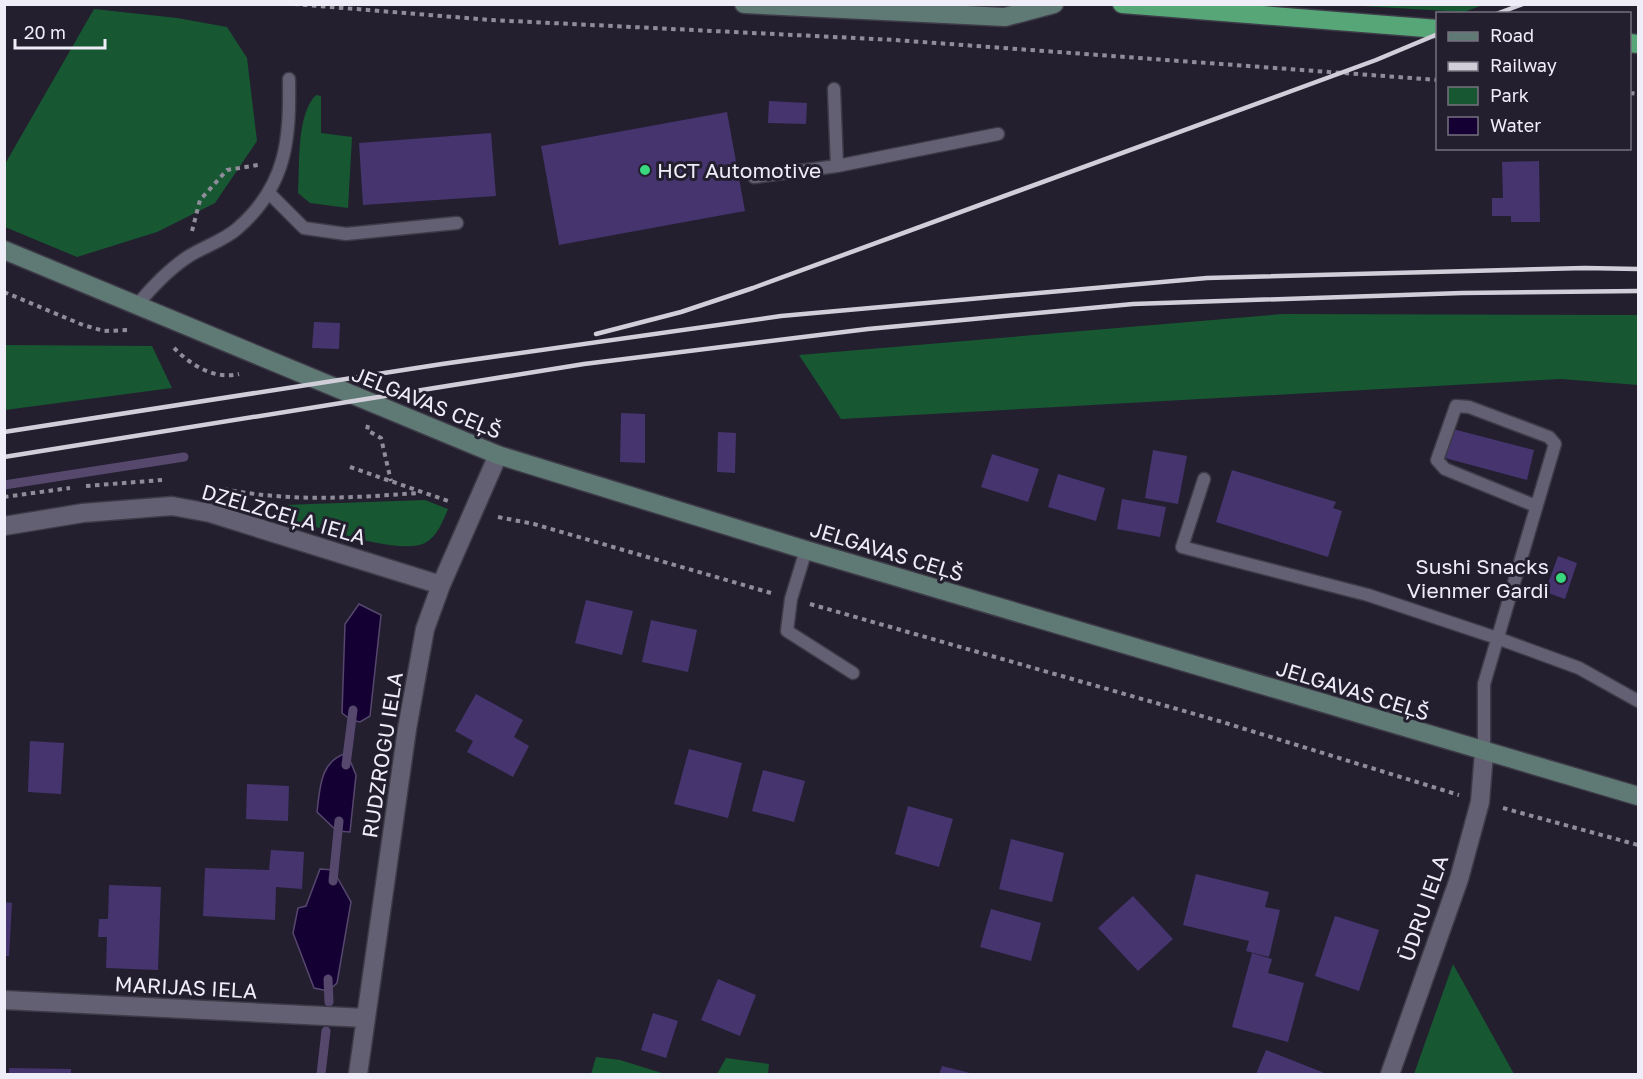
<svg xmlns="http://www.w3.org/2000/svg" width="1643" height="1079" font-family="'Golos Text',sans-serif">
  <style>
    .green { fill: #175832 }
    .water { fill: #140032; stroke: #56476d; stroke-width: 1.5 }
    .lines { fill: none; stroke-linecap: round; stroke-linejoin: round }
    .stream { stroke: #56476d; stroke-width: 9 }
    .building { fill: #45346e }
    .service-casing { stroke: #3e3b48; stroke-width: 15 }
    .minor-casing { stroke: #3e3b48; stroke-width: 21 }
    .secondary-casing { stroke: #3e3b48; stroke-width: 21 }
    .trunk-casing { stroke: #3e3b48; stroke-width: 21 }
    .path { stroke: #908d9b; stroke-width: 4; stroke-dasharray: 4.5 4.5; stroke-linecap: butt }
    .service { stroke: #646073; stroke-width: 12 }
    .minor { stroke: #646073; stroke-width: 18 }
    .secondary { stroke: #5f7a74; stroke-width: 18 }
    .trunk { stroke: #56a677; stroke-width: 18 }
    .rail { stroke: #d1ceda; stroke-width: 4.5 }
    .poi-dot { fill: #39d87f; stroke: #231f2f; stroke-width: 2 }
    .labels { text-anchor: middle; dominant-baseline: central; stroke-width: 6; stroke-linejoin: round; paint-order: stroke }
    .poi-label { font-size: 21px; fill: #efedf8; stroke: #231f2f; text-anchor: start }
    .street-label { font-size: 21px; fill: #efedf8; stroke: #231f2f }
  </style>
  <rect width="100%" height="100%" fill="#231f2f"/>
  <path class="green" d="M1345 5H1483L1464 12Z
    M94 9 177 18 227 27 247 58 257 141 215 203 157 232 77 257 5 227V164Z
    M316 95 321 96V133L352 137 348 208 310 203 298 193C300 165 296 115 316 95Z
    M1283 314 1638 315V385L1561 379 841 419 799 355Z
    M4 345 152 346 172 388 5 410Z
    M425 500 448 509C443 521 437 537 425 543 397 556 312 525 280 516L284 505Z
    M1453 964 1514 1074H1414Z
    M596 1057 620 1060 665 1074H591Z
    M726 1058 769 1064 768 1074H717Z"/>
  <path class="water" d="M359 604 381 615 370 716 360 722 351 720 342 713 345 624Z
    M347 753 356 775 350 832 337 831 317 812C320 787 320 761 347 753Z
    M320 869 333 870 351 902 337 983 328 991 314 988 293 933 298 908 306 906Z"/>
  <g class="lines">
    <path class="stream" d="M4 485 184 457
      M346 765 353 710
      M333 881 339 821
      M328 979 329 1002
      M321 1074 326 1031"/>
  </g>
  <path class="building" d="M769 101 807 103 806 124 768 123Z
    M727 112 745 211 559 245 541 146Z
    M491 133 496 196 363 205 359 143Z
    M1539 161 1540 222H1511V216H1492V198H1503L1502 162Z
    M314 322 340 323 339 349 312 348Z
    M621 413 645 414V463L620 462Z
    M1453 429 1534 450 1527 480 1445 458Z
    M718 432 736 433 735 473 717 472Z
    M1153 450 1187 456 1178 504 1145 498Z
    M992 454 1039 469 1028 502 981 487Z
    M1232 470 1336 502 1333 508 1342 511 1328 557 1216 522Z
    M1058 474 1105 488 1096 521 1048 507Z
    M1122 499 1166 507 1160 537 1117 529Z
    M1558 556 1577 563 1565 599 1545 592Z
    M586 600 633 611 622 655 575 643Z
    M651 620 697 630 688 672 642 662Z
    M476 694 523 720 514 737 529 746 513 777 467 752 473 741 455 731Z
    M30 741 64 743 61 794 28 792Z
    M689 749 742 763 728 818 674 804Z
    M763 770 805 781 794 822 752 811Z
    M247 784 289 786 288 821 246 819Z
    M908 806 953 819 939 867 895 854Z
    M1011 839 1064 853 1052 902 999 889Z
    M271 850 304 852 302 889 276 887 275 920 203 916 205 868 269 870Z
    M1196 874 1269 892 1265 907 1280 910 1269 957 1246 951 1249 941 1183 925Z
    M109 885 161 887 158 970 106 968 107 937H98L99 919H108Z
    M1133 896 1173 939 1138 971 1098 928Z
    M4 902 12 903 9 956H4Z
    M991 909 1041 923 1031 961 980 947Z
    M1335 916 1379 930 1359 991 1315 976Z
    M1252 953 1272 959 1268 973 1304 983 1288 1042 1232 1027Z
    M718 979 756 995 740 1036 701 1020Z
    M653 1013 678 1021 666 1058 641 1050Z
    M1266 1050 1327 1074H1256Z
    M942 1066 974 1074H939Z
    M9 1068 71 1069V1074H9Z"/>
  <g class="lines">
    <defs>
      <path id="service" d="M834 89 837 166
        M754 177 837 166 998 134
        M269 193 304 228 346 234 457 223
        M137 305C152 287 167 271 186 258 202 247 224 241 238 228 287 185 290 139 289 79
        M1204 479 1182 547 1368 595 1497 638 1579 668 1638 701
        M806 550 791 599 787 631 853 673
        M1484 753V684L1555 444 1549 437 1469 407 1456 406 1437 460 1445 469 1536 506"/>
      <path id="minor" d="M4 526 83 513 172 506 210 513 441 585
        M4 1000 365 1018
        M358 1074 407 729 425 629 441 585 498 455
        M1390 1074 1459 879 1480 802 1484 753"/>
      <path id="secondary" d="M744 4 1005 17 1054 4
        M4 250 498 455 806 550 1638 796"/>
      <path id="trunk" d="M1122 4 1438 29
        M1630 43 1638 44"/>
    </defs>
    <use href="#service" class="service-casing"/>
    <use href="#minor" class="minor-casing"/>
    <use href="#secondary" class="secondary-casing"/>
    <use href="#trunk" class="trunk-casing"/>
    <path class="path" d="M294 4 491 20 895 40 1438 80
      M1630 93 1638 94
      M192 231 200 200 227 170 258 165
      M4 292 83 325 104 331 130 330
      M174 348C191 365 214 380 239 374
      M368 425 367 430 381 438 391 481
      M350 467 451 502
      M86 486 162 480
      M223 489C292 502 349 498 418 493
      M4 497 70 488
      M498 517 534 524 771 593
      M810 604 1219 721 1459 795
      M1503 808 1638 845"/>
    <use href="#service" class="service"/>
    <use href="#minor" class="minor"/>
    <use href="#secondary" class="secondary"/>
    <use href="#trunk" class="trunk"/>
    <path class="rail" d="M1496 14 1523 4
      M596 334 681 312 753 288 1376 60 1438 34
      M4 432 442 364 781 316 1207 278 1585 268 1638 269
      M4 457 584 364 868 329 1133 304 1462 293 1638 291"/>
  </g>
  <g class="poi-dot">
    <circle cx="645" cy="170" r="6"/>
    <circle cx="1561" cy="578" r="6"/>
  </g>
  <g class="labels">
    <g class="poi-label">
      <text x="657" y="170">HCT Automotive</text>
      <text x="1549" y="566" text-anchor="end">Sushi Snacks<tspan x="1549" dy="24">Vienmer Gardi</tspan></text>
    </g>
    <g class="street-label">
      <text transform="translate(427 402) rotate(22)">JELGAVAS CEĻŠ</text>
      <text transform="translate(284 514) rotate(16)">DZELZCEĻA IELA</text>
      <text transform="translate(887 551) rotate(17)">JELGAVAS CEĻŠ</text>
      <text transform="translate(1353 690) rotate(17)">JELGAVAS CEĻŠ</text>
      <text transform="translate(382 755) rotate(-81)">RUDZROGU IELA</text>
      <text transform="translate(1423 908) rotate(-71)">ŪDRU IELA</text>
      <text transform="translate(186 987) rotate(3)">MARIJAS IELA</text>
    </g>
  </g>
  <rect width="1643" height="1079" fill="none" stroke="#efedf8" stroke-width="12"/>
  <rect x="1436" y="12" width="195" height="138" fill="#231f2f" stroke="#75717f" stroke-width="1.5"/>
  <rect x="1448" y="32" width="30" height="9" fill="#5f7a74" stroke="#75717f" stroke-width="1.5"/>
  <text x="1490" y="42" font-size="18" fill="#efedf8">Road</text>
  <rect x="1448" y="62" width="30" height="9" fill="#d1ceda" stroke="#75717f" stroke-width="1.5"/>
  <text x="1490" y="72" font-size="18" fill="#efedf8">Railway</text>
  <rect x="1448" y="87" width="30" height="18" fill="#175832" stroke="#75717f" stroke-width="1.5"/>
  <text x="1490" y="102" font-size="18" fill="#efedf8">Park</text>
  <rect x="1448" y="117" width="30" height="18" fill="#140032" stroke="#75717f" stroke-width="1.5"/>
  <text x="1490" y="132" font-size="18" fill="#efedf8">Water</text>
  <path d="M15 39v9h90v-9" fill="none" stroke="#efedf8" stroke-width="3"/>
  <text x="24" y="39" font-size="18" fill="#efedf8" stroke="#231f2f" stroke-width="4.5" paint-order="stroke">20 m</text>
</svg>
